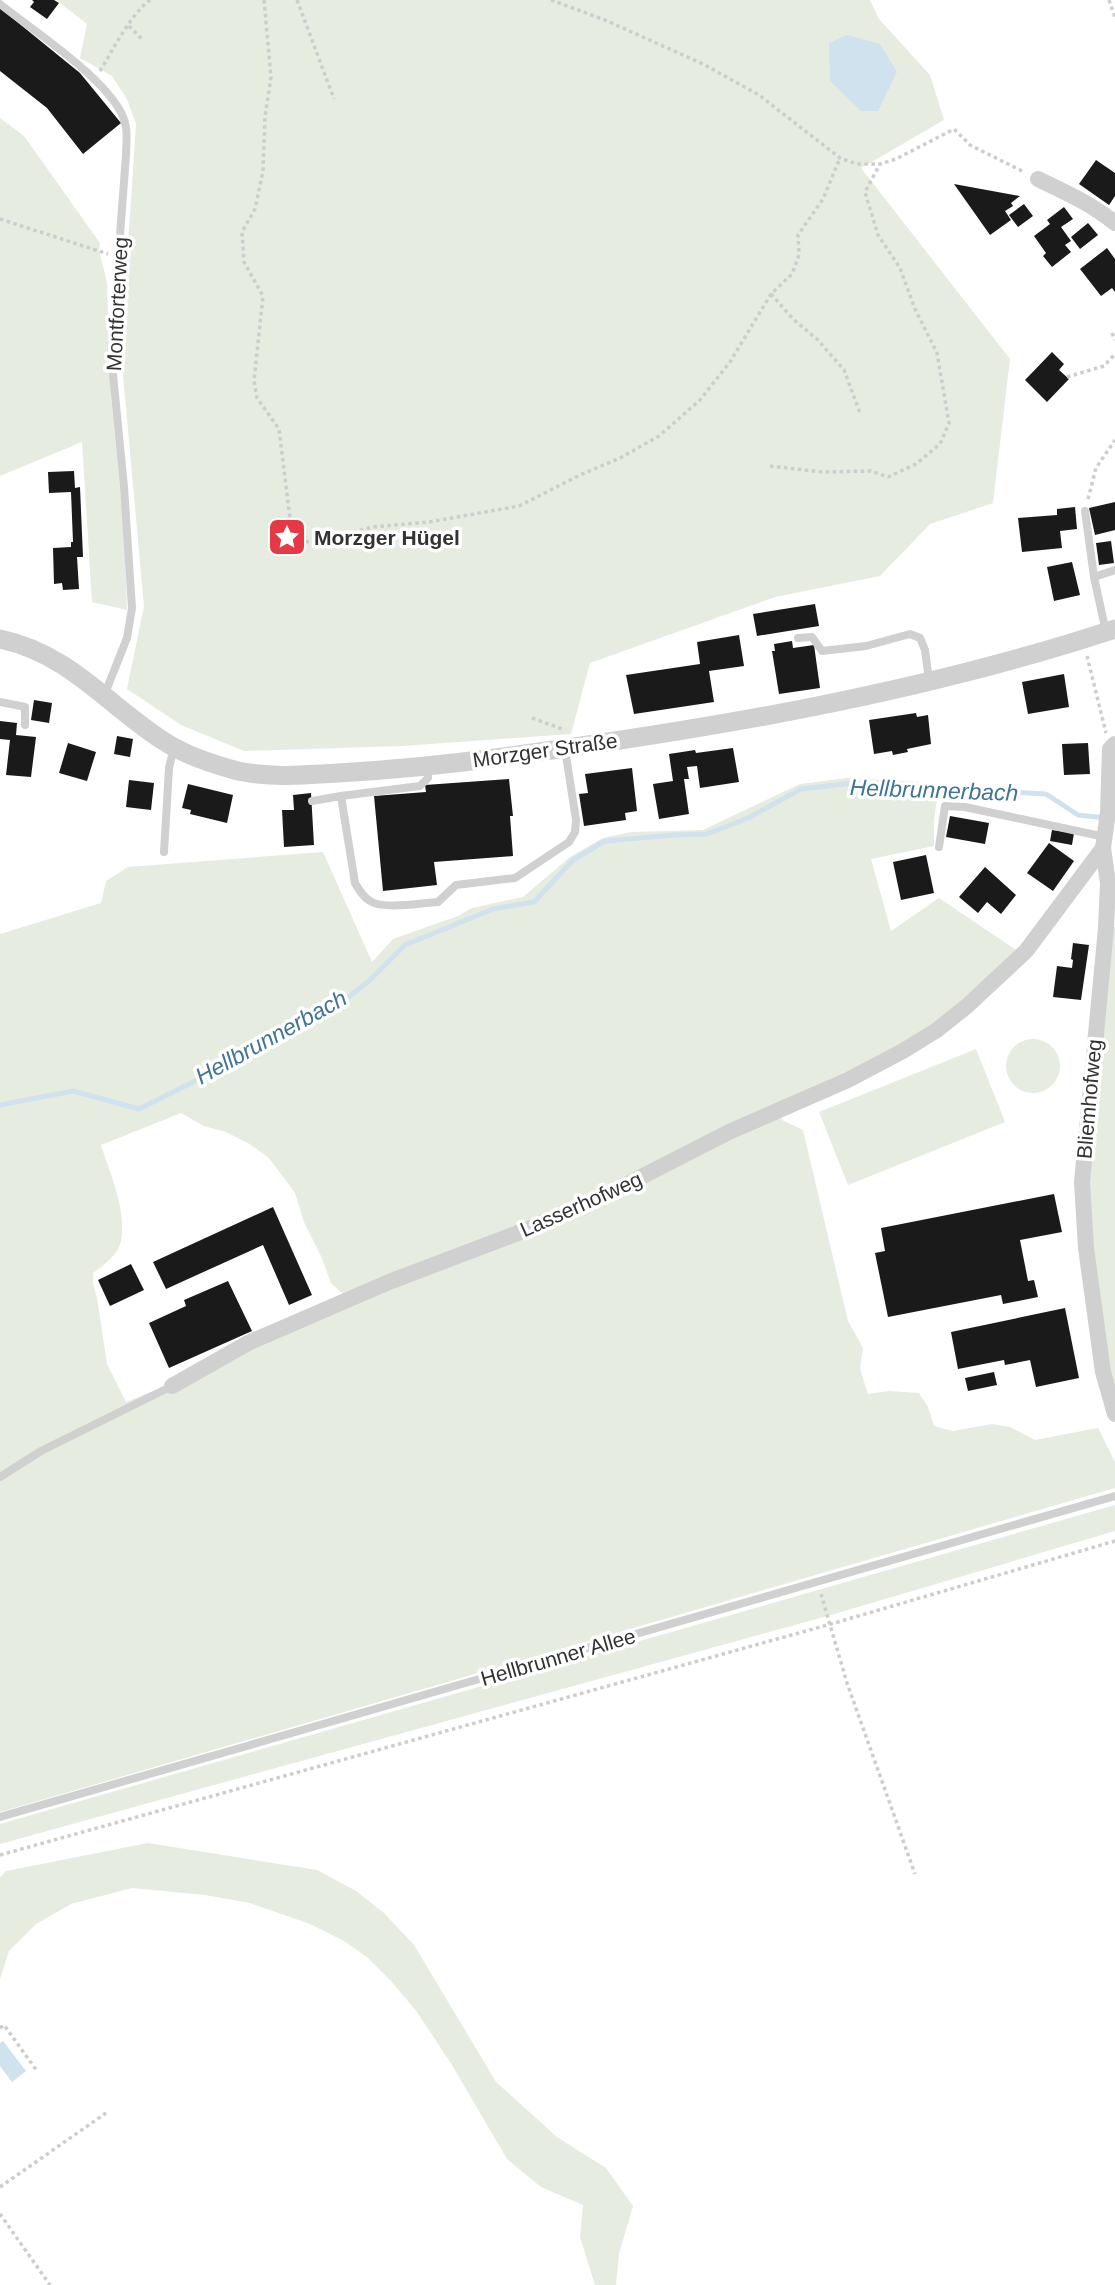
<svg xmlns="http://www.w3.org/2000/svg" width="1115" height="2285" font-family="Arial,sans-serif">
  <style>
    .green { fill: #e6ecdf; fill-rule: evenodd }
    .water { fill: #cfe2ee }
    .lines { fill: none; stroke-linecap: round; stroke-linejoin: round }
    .stream { stroke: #cfe2ee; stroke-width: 5 }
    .building { fill: #1a1a1a }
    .path { stroke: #cdcdcd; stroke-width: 3.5; stroke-dasharray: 3.5 3.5; stroke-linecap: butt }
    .service { stroke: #d0d0d0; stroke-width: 8 }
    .minor { stroke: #d0d0d0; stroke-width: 16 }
    .tertiary { stroke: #d0d0d0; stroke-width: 19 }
    .labels { text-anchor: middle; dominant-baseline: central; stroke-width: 7; stroke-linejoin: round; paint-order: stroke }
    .street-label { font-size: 21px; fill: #333; stroke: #fff }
    .poi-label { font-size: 21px; font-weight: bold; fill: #333; stroke: #fff; text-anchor: start }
    .water-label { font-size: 23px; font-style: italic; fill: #3f7597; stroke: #fff }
  </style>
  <rect width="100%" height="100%" fill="#fff"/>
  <path class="green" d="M56 0H870L879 19 930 75 944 120 861 168 1010 359 993 503 930 524 880 576 775 597 590 663 571 734 403 746 244 751 181 725 127 689 144 606 121 353 136 124 127 99 112 76 80 58 87 24Z
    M0 118 24 136 100 243 99 250 107 283 111 398 124 528 127 610 92 602 82 442 0 476Z
    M847 778 939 783 934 821V846L871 859 891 931 939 898 1019 952 921 1037 776 1107 782 1120 803 1130 848 1321 863 1348 860 1369 868 1394 889 1391 919 1393 928 1407 934 1426 953 1431 992 1424 1010 1427 1035 1440 1098 1428 1115 1462V1488L0 1812V934L101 903 106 881 128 867 323 852 372 962 393 939 458 916 472 908 523 897 570 857 603 838 631 832 703 830 800 784ZM181 1113 204 1126 226 1132 248 1143 269 1158 295 1193 304 1222 321 1256 331 1283 345 1296 166 1386 126 1402 107 1364 97 1298 93 1284V1273C104 1265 118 1255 121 1241 127 1210 110 1174 101 1145Z
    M1113 927H1115V1387L1112 1380 1094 1271 1088 1168Z
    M1006 1066a27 27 0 1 1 54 0a27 27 0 1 1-54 0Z
    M976 1049 1005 1122 848 1185 819 1112Z
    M1115 1505V1531L831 1615 0 1844V1824Z
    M148 1843 317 1870 356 1891 384 1913 414 1945 496 2082 557 2137 606 2168 633 2206 619 2254 616 2285H595L580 2237 583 2205 541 2187 507 2159 452 2065 417 2012 391 1981 368 1958 344 1941 310 1924 250 1903 205 1895 132 1888 71 1904 36 1924 9 1951 0 1979V1878L6 1871Z"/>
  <path class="water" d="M847 35 880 44 897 72 878 111H861L830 81 829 43Z
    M3 2041 26 2071 12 2082 0 2066V2043Z"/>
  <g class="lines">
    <path class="stream" d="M0 1105 73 1091 139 1109 227 1065 281 1029 350 996 370 980 405 945 493 909 534 902 573 860 605 841 674 835 707 834 748 818 801 789 845 784H885L1046 794 1078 815 1115 819"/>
  </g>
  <path class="building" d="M32 0H54L59 3 47 19 30 7 34 2Z
    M0 8 80 73 121 123 83 154 47 108 0 71Z
    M1096 160 1115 173V196L1109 205 1079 184Z
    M954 184 1020 196 1011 203 1013 206 1005 211 1011 220 990 235Z
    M1024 204 1033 216 1018 227 1009 215Z
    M1064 207 1073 219 1061 227 1071 241 1065 245 1071 252 1052 267 1043 256 1046 253 1034 236 1050 224 1047 220Z
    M1088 223 1098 235 1080 249 1071 237Z
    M1107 248 1115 259V292L1112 288 1101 296 1080 269Z
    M1052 352 1064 364 1059 370 1069 379 1047 402 1025 380Z
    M74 471 75 488 80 487 83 557H77L79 589 63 590 62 583 54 584 53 548 71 547V542H73L71 492 49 493 48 472Z
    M1115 502V530L1095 535 1089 508Z
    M1075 507 1077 529 1060 531 1062 548 1022 552 1018 518 1057 515V509Z
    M1111 541 1114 563 1099 565 1096 543Z
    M1072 562 1080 595 1054 601 1047 567Z
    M815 604 819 626 757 636 753 614Z
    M739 635 744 666 709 671 714 702 634 714 626 675 700 664 697 642Z
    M792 641 793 648 814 645 820 688 779 694 772 651H775L774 644Z
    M1064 674 1069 707 1028 714 1022 682Z
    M34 700 52 703 49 723 31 720Z
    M916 713 917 717 928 715 931 744 907 749 908 752 893 755 892 751 874 754 869 720Z
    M0 721 17 723 16 735 36 737 31 777 6 775 10 740 0 739Z
    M117 736 133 739 130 757 114 754Z
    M68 743 96 752 87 781 59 773Z
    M1088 743 1090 774 1064 775 1062 744Z
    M733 748 739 782 700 788 697 766 687 767 689 779H684L689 814 659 819 653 784 673 781 669 754 695 750 696 753Z
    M632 768 637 811 625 813 626 820 584 826 579 794 588 793 585 774Z
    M509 779 513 816H510L513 856 434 862 437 885 383 891 374 796 426 792 425 785Z
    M129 780 154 783 151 810 126 807Z
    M188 784 233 795 227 823 190 814 191 810 182 808Z
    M311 793 314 845 284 847 282 810H294L293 795Z
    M950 816 989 823 985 844 946 837Z
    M1052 830 1074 833 1072 845 1050 841Z
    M1049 843 1074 861 1053 891 1027 873Z
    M926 855 934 893 901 900 893 862Z
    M985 867 1016 895 1001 914 987 902 978 913 959 897Z
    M1073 943 1089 945 1081 1000 1053 997 1057 966 1072 968 1073 960 1071 959Z
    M1054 1194 1062 1232 1020 1240 1028 1281 1034 1280 1038 1297 1003 1304 1001 1295 888 1317 875 1253 885 1251 881 1228Z
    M273 1207 312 1295 289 1305 263 1245 166 1289 153 1262Z
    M131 1264 144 1290 110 1306 98 1280Z
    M228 1281 252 1331 169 1368 149 1323 186 1306 184 1300Z
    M1065 1308 1079 1378 1036 1387 1030 1360 1005 1365 1004 1360 958 1369 951 1332Z
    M994 1372 997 1385 968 1391 965 1378Z"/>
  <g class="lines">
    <path class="path" d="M264 0 271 77 265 117 263 171 255 209 242 232 244 262 263 296 254 381 257 398 279 429 293 543 325 540 372 527 429 522 519 506 580 475 620 458 659 436 700 400 730 362 771 294 792 274 799 255 798 235 823 199 840 158
      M297 0 334 99
      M551 0 605 20 703 64 759 95 840 158 857 164H880L896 159 954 129 970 145 1024 172
      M1109 0 1115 17
      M129 26 142 39
      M100 71C113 50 130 15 150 0
      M0 219 108 254
      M771 294 793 319 818 340 844 370 860 413
      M1112 333 1115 340
      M1067 377 1104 366 1115 354
      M770 466 822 472 871 471 888 477 916 464 940 444 949 423 937 353 915 309 900 268 878 235 865 192 880 164
      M1088 499 1096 468 1115 440
      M1087 656 1106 733
      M532 718 565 730
      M821 1594 847 1683 915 1874
      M0 1855 831 1624 1115 1541
      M0 2028 4 2025 37 2071
      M0 2187 106 2113
      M0 2214 50 2285"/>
    <path class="service" d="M0 4C32 30 116 84 125 123 128 132 126 145 126 155L111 354 124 487 132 608 127 638 104 696
      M1085 511 1094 577 1106 632
      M1094 577 1115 570
      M798 638 812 637 822 651 866 646 910 634 920 638 925 650 929 680
      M0 702 25 707V725
      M427 766 428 778 420 786 341 796 355 883C359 890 363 897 370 901 384 910 421 903 438 902L456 885 515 878 569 842 575 832 576 820 565 749
      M312 801 341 796
      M939 847 945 806 965 807 1105 837
      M164 852 169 768 174 747
      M0 1477 41 1451 172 1386
      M0 1817 1115 1496"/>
    <path class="minor" d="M1038 179C1065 192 1092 204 1115 223
      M1115 744 1110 749 1108 812 1103 848 1108 883 1106 928 1082 1182 1086 1248 1103 1372 1115 1414
      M172 1386 248 1343 389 1282 523 1231 598 1199 729 1132 848 1080 903 1051 937 1030 967 1006 1026 951 1103 848"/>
    <path class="tertiary" d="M0 639C70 654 105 703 162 740 184 755 212 764 238 771 271 778 305 775 338 773 390 770 443 765 495 758 704 730 915 695 1115 629"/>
  </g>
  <defs>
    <symbol id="sight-square" viewBox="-11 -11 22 22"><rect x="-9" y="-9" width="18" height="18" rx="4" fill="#e63946" stroke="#fff"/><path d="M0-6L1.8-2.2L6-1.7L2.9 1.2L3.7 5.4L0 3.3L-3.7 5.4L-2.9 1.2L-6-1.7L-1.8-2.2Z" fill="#fff"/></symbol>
  </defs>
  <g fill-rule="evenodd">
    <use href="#sight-square" x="265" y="515" width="44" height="44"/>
  </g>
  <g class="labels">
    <g class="street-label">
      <text transform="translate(117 304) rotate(-87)">Montforterweg</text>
      <text transform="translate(545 750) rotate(-8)">Morzger Straße</text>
      <text transform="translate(1089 1099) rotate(-85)">Bliemhofweg</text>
      <text transform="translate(581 1204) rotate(-24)">Lasserhofweg</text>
      <text transform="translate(558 1657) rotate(-16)">Hellbrunner Allee</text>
    </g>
    <g class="poi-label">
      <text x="314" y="537">Morzger Hügel</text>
    </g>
    <g class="water-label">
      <text transform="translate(934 790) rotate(2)">Hellbrunnerbach</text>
      <text transform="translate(271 1037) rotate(-29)">Hellbrunnerbach</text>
    </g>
  </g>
</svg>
